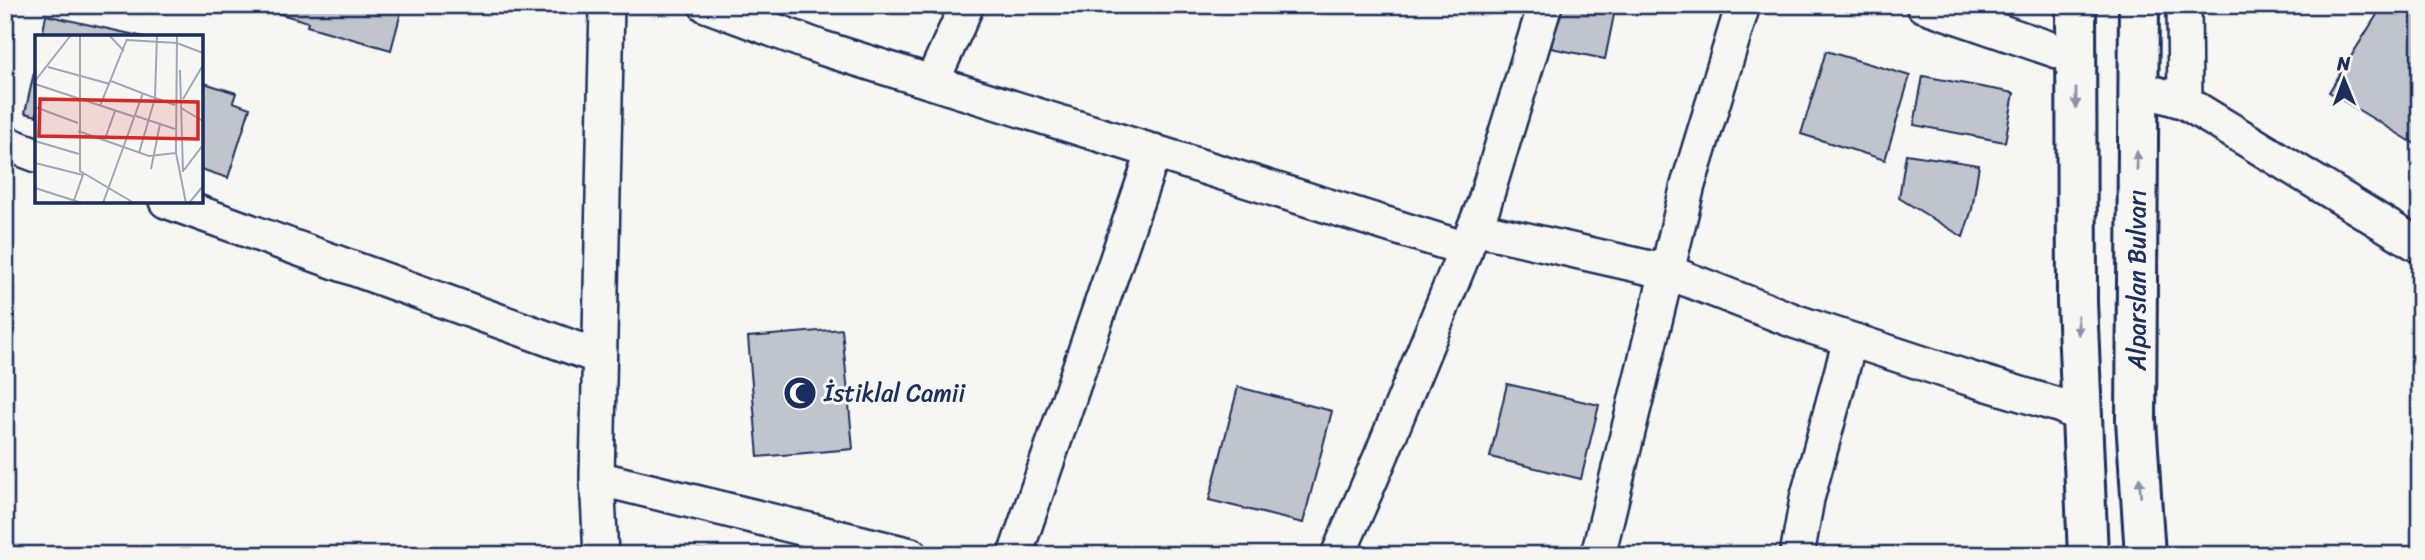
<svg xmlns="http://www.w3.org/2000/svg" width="2425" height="560" font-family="Sriracha,sans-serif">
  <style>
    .building { fill: #c0c4cd; stroke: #1b2f5e; stroke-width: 2 }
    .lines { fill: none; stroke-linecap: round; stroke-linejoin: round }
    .minor-casing { stroke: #1b2f5e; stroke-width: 38 }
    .major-casing { stroke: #1b2f5e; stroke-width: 44 }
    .minor { stroke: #f6f6f2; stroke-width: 33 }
    .major { stroke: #f6f6f2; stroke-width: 38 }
    .oneway { fill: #8892a8 }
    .labels { text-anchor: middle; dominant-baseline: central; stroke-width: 6; stroke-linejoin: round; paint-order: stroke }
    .street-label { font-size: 24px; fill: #1b2f5e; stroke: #f6f6f2 }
    .poi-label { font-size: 24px; fill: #1b2f5e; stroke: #f6f6f2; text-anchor: start }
    .inset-road { fill: none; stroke: #9ea6b7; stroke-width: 2 }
    .view { fill: #d62828; fill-opacity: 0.15; stroke: #d62828; stroke-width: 3.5 }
    .inset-edge { fill: none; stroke: #1b2f5e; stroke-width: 3.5 }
  </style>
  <rect width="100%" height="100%" fill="#f6f6f2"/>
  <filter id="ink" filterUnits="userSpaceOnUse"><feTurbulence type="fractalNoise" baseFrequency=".0143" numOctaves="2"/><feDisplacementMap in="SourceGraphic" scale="14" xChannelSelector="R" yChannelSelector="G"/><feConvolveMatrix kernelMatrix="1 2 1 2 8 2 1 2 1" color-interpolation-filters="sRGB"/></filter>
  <g filter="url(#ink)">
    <path class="building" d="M250 5H403L391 50 307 26 308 22Z
      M1560 5H1616L1605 59 1551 48Z
      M2383 5H2420V147L2329 92Z
      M46 15 144 37H42Z
      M1826 51 1910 76 1885 160 1801 134Z
      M37 59V116L25 113Z
      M1923 76 2014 93 2005 142 1914 125Z
      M201 82 236 93 233 102 250 108 228 178 201 169Z
      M1906 154 1979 165 1972 209 1963 237 1899 198Z
      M842 329 853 449 758 457 748 337Z
      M1507 384 1599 405 1581 479 1490 457Z
      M1238 387 1332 411 1303 523 1209 500Z
      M704 550V555H630Z"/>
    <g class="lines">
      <defs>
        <path id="minor" d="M706 5 822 48 1466 249
          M1923 5 2075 57
          M2184 5 2185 102
          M932 82 967 5
          M2138 88 2185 102 2420 246
          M5 143 37 155
          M166 201 599 357
          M1474 228 1668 272 1797 322 1968 378 2061 406 2082 417
          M597 478 911 555
          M601 555 597 478 607 5
          M1015 555 1154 151
          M1338 555 1381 456 1484 204 1545 5
          M1598 555 1688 185 1743 5
          M1797 555 1807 499 1850 340"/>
        <path id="major" d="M2076 5 2077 302 2088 555
          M2139 5 2136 420 2145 555"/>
      </defs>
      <use href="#minor" class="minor-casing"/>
      <use href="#major" class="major-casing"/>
      <use href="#minor" class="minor"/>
      <use href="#major" class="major"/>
    </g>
    <defs><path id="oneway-solid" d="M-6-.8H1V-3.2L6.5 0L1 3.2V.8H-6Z" transform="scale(1.75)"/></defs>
    <g class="oneway">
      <use href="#oneway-solid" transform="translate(2076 98) rotate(90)"/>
      <use href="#oneway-solid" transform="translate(2137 161) rotate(-90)"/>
      <use href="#oneway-solid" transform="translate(2078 325) rotate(88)"/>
      <use href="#oneway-solid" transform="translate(2140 487) rotate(-94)"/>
    </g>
  </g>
  <defs>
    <symbol id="mosque-disc" viewBox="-11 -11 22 22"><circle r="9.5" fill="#1b2f5e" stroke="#f6f6f2"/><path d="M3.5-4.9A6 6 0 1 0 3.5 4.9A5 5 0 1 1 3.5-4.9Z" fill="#fff"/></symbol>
  </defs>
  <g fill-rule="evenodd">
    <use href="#mosque-disc" x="781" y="374" width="38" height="38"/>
  </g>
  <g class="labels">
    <g class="street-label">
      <text transform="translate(2137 280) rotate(-90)">Alparslan Bulvarı</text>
    </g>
    <g class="poi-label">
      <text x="824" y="393">İstiklal Camii</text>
    </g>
  </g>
  <g transform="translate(35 35)">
    <rect width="168" height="168" fill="#f6f6f2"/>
    <path class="inset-road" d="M45 0V136L99 168M74 0 89 16M122 0 120 63 140 70M142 0 141 118 151 168M92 5 142 8 168 18M13 32 75 49M145 35 148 137M0 46 36 0M76 46 120 63 104 118M0 49 100 82M148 64 168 30M65 71 92 4M0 72 43 88M146 73 168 86M101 81 140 94M43 96 114 121 141 118M70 104 80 76M0 106 44 119M0 128 48 140 38 168M116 134 125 89M149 135 168 110M0 153 47 168M68 168 108 58M154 168 168 151"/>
    <path class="view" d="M5 64 163 67V104L4 101Z"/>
    <rect width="168" height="168" class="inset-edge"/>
  </g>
  <rect width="2425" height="560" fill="none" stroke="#f6f6f2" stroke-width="28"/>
  <rect x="14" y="14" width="2397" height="532" fill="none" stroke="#1b2f5e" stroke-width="2.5" filter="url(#ink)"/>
  <g transform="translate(2344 80) rotate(359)" stroke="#f6f6f2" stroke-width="5" paint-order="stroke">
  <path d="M0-5L12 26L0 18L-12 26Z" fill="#1b2f5e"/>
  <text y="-10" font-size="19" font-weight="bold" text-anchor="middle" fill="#1b2f5e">N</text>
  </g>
</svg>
